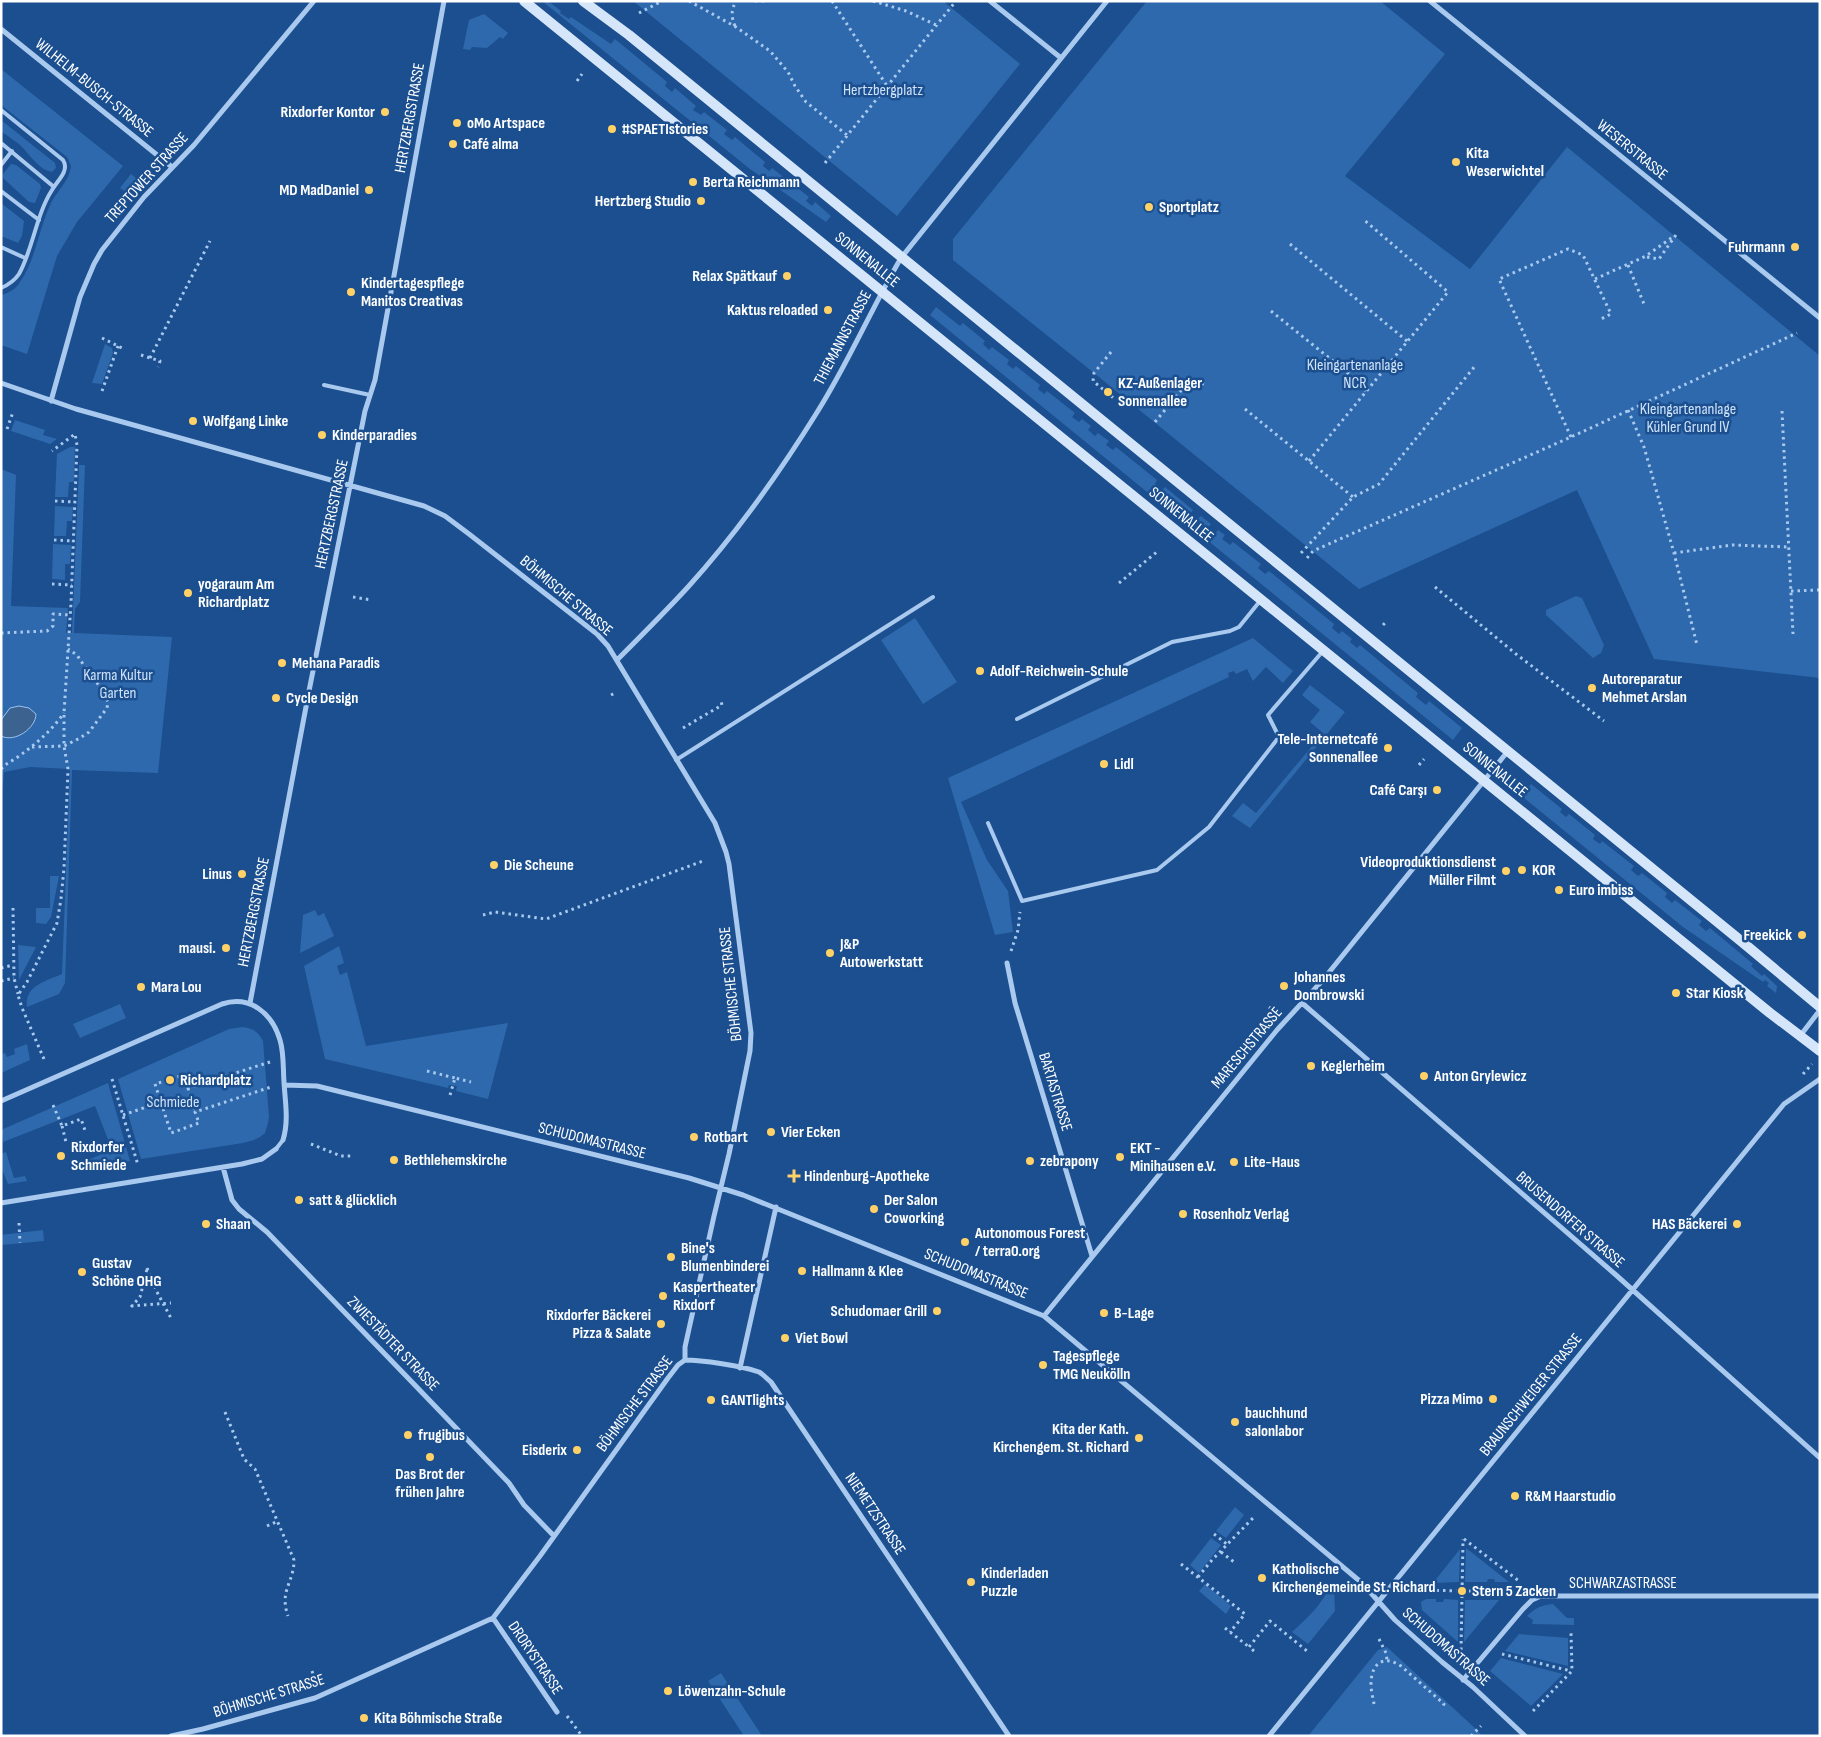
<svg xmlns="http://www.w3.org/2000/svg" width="1821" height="1737" font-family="'Sofia Sans Condensed',sans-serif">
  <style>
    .green { fill: #2e69ad }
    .water { fill: #3c6290; stroke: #9cc4f0 }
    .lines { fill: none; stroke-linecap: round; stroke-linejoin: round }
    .path { stroke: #a9c9ee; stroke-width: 3; stroke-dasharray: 2.5 4; stroke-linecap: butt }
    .lane { stroke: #a9c9ee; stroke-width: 4 }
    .street { stroke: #a9c9ee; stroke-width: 5 }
    .secondary { stroke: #d6e6fa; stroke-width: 10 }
    .poi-dot { fill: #ffd166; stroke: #1b4f8f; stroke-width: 2 }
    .labels { text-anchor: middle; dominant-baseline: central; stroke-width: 5; stroke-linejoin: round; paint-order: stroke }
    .street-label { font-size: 16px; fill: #fff; stroke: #1b4f8f }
    .park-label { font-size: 16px; fill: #cfe3fa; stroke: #1b4f8f }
    .poi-label { font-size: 16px; font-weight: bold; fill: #fff; stroke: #1b4f8f; text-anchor: start }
  </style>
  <rect width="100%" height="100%" fill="#1b4f8f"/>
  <path class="green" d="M542 1H548L561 11 560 13 569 19 571 17 611 44 615 39 667 82 665 86 672 92 675 88 696 106 693 110 701 115 704 112 727 130 724 134 732 140 735 137 765 162 763 166 769 171 772 168 809 197 806 201 812 206 815 202 831 216 826 222 750 169Z
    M633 1H943L1020 64 897 216Z
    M1147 1H1380L1445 54 1345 176 1470 269 1567 147 1820 356V678L1654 659 1577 490 1359 589 1094 373 953 260V239Z
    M484 14 508 33 503 39 500 37 487 48 472 47 470 50 463 49 469 20Z
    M1 69 123 166 77 222 57 256 27 354 1 345V295C9 293 16 289 20 282 36 259 39 228 51 203 57 191 70 180 71 166L67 157 1 105Z
    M1 120 55 163 56 168 52 172C40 170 31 157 24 149 18 142 8 137 1 131Z
    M11 164 16 165 40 184 41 188 35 203 29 202 3 178V174Z
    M131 174 143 184 132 196 120 188Z
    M1 203 24 221 22 236 18 243 1 236Z
    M936 307 960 326 963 323 985 341 983 344 989 350 992 347 1009 360 1007 364 1013 369 1016 366 1040 385 1038 389 1044 394 1047 391 1075 413 1072 417 1079 422 1082 419 1091 426 1088 430 1095 436 1098 433 1109 441 1106 445 1113 450 1116 447 1157 480 1155 484 1162 490 1165 487 1193 510 1191 513 1197 519 1201 516 1211 524 1208 527 1215 534 1218 530 1225 535 1222 539 1230 545 1233 542 1261 564 1258 568 1265 574 1269 571 1334 624 1332 628 1339 634 1342 631 1352 639 1350 642 1357 648 1360 645 1418 693 1416 697 1426 705 1429 701 1462 728 1453 740 1180 518 1181 517 1165 504 1163 505 930 315Z
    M105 344 112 348 113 353 102 384 92 383Z
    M15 420 45 430 43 435 57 439 50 444 11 431Z
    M70 447H75L74 482H69L68 497H55L57 454Z
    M79 465H85L80 602 75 609 74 633 172 637 158 773 72 770 65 983 59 994 27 1007C24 986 46 981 62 974L70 769 30 767 4 772 1 807V469L16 475 11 606 68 608 66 633H72Z
    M55 506 73 507 72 521H67L66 536H54Z
    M53 544 71 545 70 564H65V580L52 579Z
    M1576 596 1582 598 1604 645 1601 653 1593 658 1546 615V610Z
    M915 618 957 682 923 704 881 640Z
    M1253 638 1293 671 1283 683 1266 667 1253 681 1247 669 1236 674 1234 671 1228 673 1229 677 961 802 987 860 1008 891 1013 932 995 935 948 778Z
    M1310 685 1345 712 1250 828 1232 816 1243 803 1256 813 1323 733 1310 722 1320 710 1302 695Z
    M1522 781 1529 787 1531 784 1562 809 1560 812 1566 817 1569 814 1595 835 1593 839 1600 844 1602 841 1634 866 1631 870 1638 876 1642 873 1667 893 1665 897 1672 903 1675 900 1702 921 1699 925 1706 931 1710 928 1753 964 1751 966 1762 976 1764 974 1777 986 1776 993 1767 986 1769 983 1765 980 1763 982 1683 927 1514 790Z
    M50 876H59L51 917 46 924 36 923V908H50Z
    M315 910 318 916 324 913 334 936 300 953 303 915Z
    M18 945 36 947 19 980Z
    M339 946 344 963 337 966 340 975 347 972 366 1046 508 1023 488 1099 456 1091 457 1086 449 1085 448 1088 325 1059 304 966Z
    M120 1004 126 1018 80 1038 73 1024Z
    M243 1027C253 1029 258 1031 263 1041L269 1117 268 1123 265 1133 260 1137 254 1140 243 1143 141 1159 118 1079 229 1029Z
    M27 1044 30 1060 1 1073V1054L5 1053 7 1057 15 1054 14 1049Z
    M108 1083 130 1161 73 1171 71 1164 82 1160 83 1162 112 1150 95 1106 3 1142 1 1130Z
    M6 1152 14 1178 25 1176 27 1181 8 1184 1 1167V1154Z
    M43 1230 44 1241 1 1245V1235Z
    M1235 1507 1244 1515 1226 1538 1216 1531Z
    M1211 1538 1221 1545 1199 1573 1190 1565Z
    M1466 1548 1509 1582H1495L1494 1579H1488L1487 1582H1465Z
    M1460 1549 1459 1582 1433 1583Z
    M1205 1584 1231 1606 1226 1614 1199 1591Z
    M1330 1585 1334 1588 1335 1611 1308 1644 1292 1632C1306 1619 1324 1603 1330 1585Z
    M1426 1599H1436V1602H1443L1444 1599 1458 1600V1642L1422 1610 1421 1602Z
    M1465 1600H1499L1464 1642Z
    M1553 1604 1567 1618H1574V1625L1532 1624 1533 1620 1527 1616C1535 1608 1541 1605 1553 1604Z
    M1519 1634 1568 1638V1666L1505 1651Z
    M1387 1647 1477 1730 1482 1736H1308L1378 1650Z
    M1501 1658 1563 1674 1531 1706 1490 1671Z
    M721 1673 762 1736H744L708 1681Z"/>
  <path class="water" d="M19 706 29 708 36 714C36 728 15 743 1 736V720L10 708Z"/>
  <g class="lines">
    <path class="path" d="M689 1 736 27 770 51 788 72 795 86 806 102 847 135
      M755 1H768
      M832 1 887 86
      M873 1 906 11 936 25
      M639 13 662 1
      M735 26C731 16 731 11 736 1
      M577 81 582 74
      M825 163 956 1
      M1290 244 1407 341
      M1647 257 1659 259 1678 232
      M1628 265 1644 304
      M1595 279 1646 256 1674 236
      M1271 311 1354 378 1366 391
      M102 338 122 348
      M1111 352 1094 373 1093 381 1116 400
      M141 355 160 361 158 367
      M150 358 210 241
      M102 391 118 346
      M1245 409 1353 497
      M1628 410 1644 447 1674 553 1697 645
      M1782 411 1793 634
      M1155 422 1184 387 1198 382 1204 384
      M7 429 13 412
      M1571 437 1499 279 1568 249 1583 255 1611 314 1601 319
      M1309 461 1448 292 1363 219
      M55 501 75 502
      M54 540 74 541
      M1301 553 1353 497 1379 484 1475 366
      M1674 553 1732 545 1789 547
      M1307 558 1313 551 1571 437 1797 333
      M1119 583 1158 551
      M52 584 72 585
      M1435 587 1516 654 1604 721
      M1791 591 1820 590
      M353 597 372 600
      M1383 625 1385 623
      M1 633 47 631 53 626V614L70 615
      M611 695 615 693
      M683 728 722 705 721 701
      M32 747 64 746 80 738 89 732 107 708 108 702 103 690 91 676 77 655 68 649
      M1419 765 1424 759
      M1 769 5 765C27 752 49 734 64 713
      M13 908 14 978 18 994
      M483 915 495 912 546 919 703 861
      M1011 951 1018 930 1020 912
      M1 968 13 965
      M1 981 14 978
      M1269 1007 1275 1012
      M44 1059 22 1008 18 995 27 982 57 923 61 899 64 868 68 769 64 746V713L71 603 77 445 75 434 52 451
      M270 1062 188 1088 184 1075 155 1084 171 1133 199 1123 195 1112 271 1087
      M427 1071 455 1078
      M1803 1074 1812 1064
      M112 1079 138 1165
      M188 1088 195 1112
      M450 1095 455 1078 471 1082
      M180 1104 192 1100
      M53 1105 62 1126 81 1119 86 1133
      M123 1115 161 1102
      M62 1126 66 1142
      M311 1144 341 1156H353
      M19 1223 20 1243
      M147 1268 157 1292 172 1320
      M131 1306 171 1303
      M131 1307 140 1297 147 1269
      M225 1412 244 1459 255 1469 294 1560C294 1583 279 1590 288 1616
      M267 1526 278 1521
      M1214 1534 1228 1545
      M1464 1539 1519 1581
      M1221 1552 1234 1562
      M1181 1564 1245 1614 1230 1632
      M1198 1577 1212 1560 1254 1517
      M1417 1590 1511 1592
      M1225 1628 1249 1647
      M1379 1639 1386 1653 1387 1660
      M1461 1650 1463 1539
      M1254 1651 1249 1647 1270 1621 1307 1651
      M1502 1654 1571 1671
      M312 1671 314 1677
      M1374 1704C1373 1698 1371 1691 1371 1684 1371 1664 1383 1654 1401 1666L1444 1704 1441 1709
      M1533 1711 1572 1671 1571 1632
      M567 1716 582 1736
      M1471 1736 1481 1726"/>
    <path class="lane" d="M1 110 63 160C70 171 57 181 52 190 36 215 33 249 19 274 15 280 8 285 1 288
      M1 143 54 187
      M1 165 12 151
      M1 191 39 220
      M1 247 25 258
      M324 385 370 395
      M1017 719 1172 642 1230 631 1239 627 1260 601
      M676 760 933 597
      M988 823 1022 901 1157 870 1209 827 1279 737 1268 715 1323 651
      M276 1149 283 1140"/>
    <path class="street" d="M990 1 1061 58
      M1430 1 1820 318
      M1 29 172 167
      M1 383 76 409 424 506 445 516 469 534 597 634 608 646 715 823 726 852 729 864 751 1033 750 1051 729 1154 714 1216 685 1347V1360
      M51 401 80 297 94 264 102 250 144 197 194 145 314 1
      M617 660C641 636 665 612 688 587 736 534 778 475 816 414 848 364 871 309 901 258L1107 1
      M1007 963 1015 1003 1092 1256
      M250 1003 309 691 365 411 375 380 444 1
      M1302 1003 1616 1275 1820 1458
      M1800 1036 1820 1010
      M284 1085 317 1086 689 1178 743 1195 1044 1316 1362 1583 1395 1620 1442 1662 1473 1687 1525 1736
      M1 1101 222 1004C250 995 272 1013 280 1040 284 1053 283 1069 284 1082 285 1101 289 1121 283 1140
      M223 1167 232 1200 239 1209 267 1232 409 1379 509 1483 524 1505 554 1536
      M1 1203 242 1164 262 1159 276 1149
      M1044 1316 1277 1030 1322 981 1508 751
      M685 1360C701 1360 743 1366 759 1372 763 1374 767 1379 771 1382L1009 1736
      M740 1368 776 1207
      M493 1618 557 1712
      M1463 1680 1523 1609 1532 1600 1541 1596H1820
      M171 1736 203 1729 315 1698 493 1618 540 1556 668 1378 678 1365 685 1360
      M1269 1736 1784 1104 1820 1079"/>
    <path class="secondary" d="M524 1 1770 1013 1820 1051
      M583 1 629 35 1741 941 1820 1007"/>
  </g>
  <g class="poi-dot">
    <circle cx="385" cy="112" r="5"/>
    <circle cx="457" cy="123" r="5"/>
    <circle cx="612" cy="129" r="5"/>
    <circle cx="453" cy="144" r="5"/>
    <circle cx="1456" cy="162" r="5"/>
    <circle cx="693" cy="182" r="5"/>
    <circle cx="369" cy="190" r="5"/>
    <circle cx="701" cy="201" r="5"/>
    <circle cx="1149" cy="207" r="5"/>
    <circle cx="1795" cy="247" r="5"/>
    <circle cx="787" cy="276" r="5"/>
    <circle cx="351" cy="292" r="5"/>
    <circle cx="828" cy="310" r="5"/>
    <circle cx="1108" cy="392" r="5"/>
    <circle cx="193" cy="421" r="5"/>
    <circle cx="322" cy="435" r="5"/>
    <circle cx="188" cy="593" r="5"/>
    <circle cx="282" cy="663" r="5"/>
    <circle cx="980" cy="671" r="5"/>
    <circle cx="1592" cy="688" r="5"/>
    <circle cx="276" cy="698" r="5"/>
    <circle cx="1388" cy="748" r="5"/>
    <circle cx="1104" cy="764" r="5"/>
    <circle cx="1437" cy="790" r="5"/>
    <circle cx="494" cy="865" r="5"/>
    <circle cx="1522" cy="870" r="5"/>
    <circle cx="1506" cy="871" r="5"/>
    <circle cx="242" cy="874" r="5"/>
    <circle cx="1559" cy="890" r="5"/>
    <circle cx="1802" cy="935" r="5"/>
    <circle cx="226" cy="948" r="5"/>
    <circle cx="830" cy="953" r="5"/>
    <circle cx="1284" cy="986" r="5"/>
    <circle cx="141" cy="987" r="5"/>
    <circle cx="1676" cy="993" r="5"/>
    <circle cx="1311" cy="1066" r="5"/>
    <circle cx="1424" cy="1076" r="5"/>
    <circle cx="170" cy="1080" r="5"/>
    <circle cx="771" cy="1132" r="5"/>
    <circle cx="694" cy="1137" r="5"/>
    <circle cx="61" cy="1156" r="5"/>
    <circle cx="1120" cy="1157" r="5"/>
    <circle cx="394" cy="1160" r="5"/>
    <circle cx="1030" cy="1161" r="5"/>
    <circle cx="1234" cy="1162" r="5"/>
    <path d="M791.5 1168.5h5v5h5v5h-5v5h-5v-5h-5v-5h5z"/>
    <circle cx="299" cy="1200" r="5"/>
    <circle cx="874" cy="1209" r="5"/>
    <circle cx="1183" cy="1214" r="5"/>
    <circle cx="206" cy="1224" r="5"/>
    <circle cx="1737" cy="1224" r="5"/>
    <circle cx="965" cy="1242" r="5"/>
    <circle cx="671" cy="1257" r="5"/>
    <circle cx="802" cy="1271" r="5"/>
    <circle cx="82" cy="1272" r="5"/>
    <circle cx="663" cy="1296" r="5"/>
    <circle cx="937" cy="1311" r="5"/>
    <circle cx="1104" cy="1313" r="5"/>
    <circle cx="661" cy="1324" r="5"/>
    <circle cx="785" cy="1338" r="5"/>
    <circle cx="1043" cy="1365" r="5"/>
    <circle cx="1493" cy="1399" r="5"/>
    <circle cx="711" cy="1400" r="5"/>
    <circle cx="1235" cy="1422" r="5"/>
    <circle cx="408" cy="1435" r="5"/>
    <circle cx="1139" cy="1438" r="5"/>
    <circle cx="577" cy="1450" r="5"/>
    <circle cx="430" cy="1457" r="5"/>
    <circle cx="1515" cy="1496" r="5"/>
    <circle cx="1262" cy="1578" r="5"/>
    <circle cx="971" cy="1582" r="5"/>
    <circle cx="1462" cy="1591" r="5"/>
    <circle cx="668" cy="1691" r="5"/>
    <circle cx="364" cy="1718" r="5"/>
  </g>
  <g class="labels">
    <g class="street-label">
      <text transform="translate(94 88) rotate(39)">WILHELM-BUSCH-STRASSE</text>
      <text transform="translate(410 118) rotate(-80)">HERTZBERGSTRASSE</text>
      <text transform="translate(1632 150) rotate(39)">WESERSTRASSE</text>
      <text transform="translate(147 178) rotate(-48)">TREPTOWER STRASSE</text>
      <text transform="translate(867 260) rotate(39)">SONNENALLEE</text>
      <text transform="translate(843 338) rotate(-62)">THIEMANNSTRASSE</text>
      <text transform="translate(332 514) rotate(-78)">HERTZBERGSTRASSE</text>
      <text transform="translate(1181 515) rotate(39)">SONNENALLEE</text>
      <text transform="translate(566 596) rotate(40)">BÖHMISCHE STRASSE</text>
      <text transform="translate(1495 770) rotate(39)">SONNENALLEE</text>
      <text transform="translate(254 912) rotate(-79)">HERTZBERGSTRASSE</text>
      <text transform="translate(731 984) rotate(-96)">BÖHMISCHE STRASSE</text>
      <text transform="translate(1247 1048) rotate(-50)">MARESCHSTRASSE</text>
      <text transform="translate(1055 1092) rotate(73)">BARTASTRASSE</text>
      <text transform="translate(592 1141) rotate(14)">SCHUDOMASTRASSE</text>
      <text transform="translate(1570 1220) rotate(41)">BRUSENDORFER STRASSE</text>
      <text transform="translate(976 1274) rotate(22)">SCHUDOMASTRASSE</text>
      <text transform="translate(393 1344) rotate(46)">ZWIESTÄDTER STRASSE</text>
      <text transform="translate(1531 1395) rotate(-51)">BRAUNSCHWEIGER STRASSE</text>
      <text transform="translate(635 1404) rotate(-53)">BÖHMISCHE STRASSE</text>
      <text transform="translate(875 1514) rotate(56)">NIEMETZSTRASSE</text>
      <text x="1623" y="1583">SCHWARZASTRASSE</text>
      <text transform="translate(1446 1647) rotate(41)">SCHUDOMASTRASSE</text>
      <text transform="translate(535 1658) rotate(56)">DRORYSTRASSE</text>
      <text transform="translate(269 1696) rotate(-17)">BÖHMISCHE STRASSE</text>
    </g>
    <g class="park-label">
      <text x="883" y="90">Hertzbergplatz</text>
      <text x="1355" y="365">Kleingartenanlage<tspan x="1355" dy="18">NCR</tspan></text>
      <text x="1688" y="409">Kleingartenanlage<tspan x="1688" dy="18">Kühler Grund IV</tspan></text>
      <text x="118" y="675">Karma Kultur<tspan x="118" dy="18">Garten</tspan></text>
      <text x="173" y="1102">Schmiede</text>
    </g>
    <g class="poi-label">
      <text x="375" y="112" text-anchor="end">Rixdorfer Kontor</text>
      <text x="467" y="123">oMo Artspace</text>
      <text x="622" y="129">#SPAETIstories</text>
      <text x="463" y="144">Café alma</text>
      <text x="1466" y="153">Kita<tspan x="1466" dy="18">Weserwichtel</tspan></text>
      <text x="703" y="182">Berta Reichmann</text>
      <text x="359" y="190" text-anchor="end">MD MadDaniel</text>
      <text x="691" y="201" text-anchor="end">Hertzberg Studio</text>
      <text x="1159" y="207">Sportplatz</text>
      <text x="1785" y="247" text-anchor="end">Fuhrmann</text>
      <text x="777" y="276" text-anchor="end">Relax Spätkauf</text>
      <text x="361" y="283">Kindertagespflege<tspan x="361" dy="18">Manitos Creativas</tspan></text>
      <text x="818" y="310" text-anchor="end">Kaktus reloaded</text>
      <text x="1118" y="383">KZ-Außenlager<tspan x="1118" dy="18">Sonnenallee</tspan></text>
      <text x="203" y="421">Wolfgang Linke</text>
      <text x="332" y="435">Kinderparadies</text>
      <text x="198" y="584">yogaraum Am<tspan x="198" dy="18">Richardplatz</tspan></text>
      <text x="292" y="663">Mehana Paradis</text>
      <text x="990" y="671">Adolf-Reichwein-Schule</text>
      <text x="1602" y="679">Autoreparatur<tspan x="1602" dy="18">Mehmet Arslan</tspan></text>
      <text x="286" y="698">Cycle Design</text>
      <text x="1378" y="739" text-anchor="end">Tele-Internetcafé<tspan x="1378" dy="18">Sonnenallee</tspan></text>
      <text x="1114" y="764">Lidl</text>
      <text x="1427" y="790" text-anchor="end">Café Carşı</text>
      <text x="1496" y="862" text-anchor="end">Videoproduktionsdienst<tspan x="1496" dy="18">Müller Filmt</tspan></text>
      <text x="504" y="865">Die Scheune</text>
      <text x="1532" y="870">KOR</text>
      <text x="232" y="874" text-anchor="end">Linus</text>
      <text x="1569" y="890">Euro imbiss</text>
      <text x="1792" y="935" text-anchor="end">Freekick</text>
      <text x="840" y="944">J&amp;P<tspan x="840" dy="18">Autowerkstatt</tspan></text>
      <text x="216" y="948" text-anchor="end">mausi.</text>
      <text x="1294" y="977">Johannes<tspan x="1294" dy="18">Dombrowski</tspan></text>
      <text x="151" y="987">Mara Lou</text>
      <text x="1686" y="993">Star Kiosk</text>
      <text x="1321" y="1066">Keglerheim</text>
      <text x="1434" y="1076">Anton Grylewicz</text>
      <text x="180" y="1080">Richardplatz</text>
      <text x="781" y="1132">Vier Ecken</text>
      <text x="704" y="1137">Rotbart</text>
      <text x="71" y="1147">Rixdorfer<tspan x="71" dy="18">Schmiede</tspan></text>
      <text x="1130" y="1148">EKT -<tspan x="1130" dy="18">Minihausen e.V.</tspan></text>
      <text x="404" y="1160">Bethlehemskirche</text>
      <text x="1040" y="1161">zebrapony</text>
      <text x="1244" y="1162">Lite-Haus</text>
      <text x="804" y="1176">Hindenburg-Apotheke</text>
      <text x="309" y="1200">satt &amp; glücklich</text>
      <text x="884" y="1200">Der Salon<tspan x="884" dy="18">Coworking</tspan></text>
      <text x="1193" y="1214">Rosenholz Verlag</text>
      <text x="216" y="1224">Shaan</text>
      <text x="1727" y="1224" text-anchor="end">HAS Bäckerei</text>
      <text x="975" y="1233">Autonomous Forest<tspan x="975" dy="18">/ terra0.org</tspan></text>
      <text x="681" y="1248">Bine's<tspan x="681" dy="18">Blumenbinderei</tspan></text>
      <text x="92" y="1263">Gustav<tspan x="92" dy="18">Schöne OHG</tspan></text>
      <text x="812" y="1271">Hallmann &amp; Klee</text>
      <text x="673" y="1287">Kaspertheater<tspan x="673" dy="18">Rixdorf</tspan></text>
      <text x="927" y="1311" text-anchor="end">Schudomaer Grill</text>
      <text x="1114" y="1313">B-Lage</text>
      <text x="651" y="1315" text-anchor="end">Rixdorfer Bäckerei<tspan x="651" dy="18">Pizza &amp; Salate</tspan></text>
      <text x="795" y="1338">Viet Bowl</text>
      <text x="1053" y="1356">Tagespflege<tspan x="1053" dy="18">TMG Neukölln</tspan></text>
      <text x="1483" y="1399" text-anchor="end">Pizza Mimo</text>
      <text x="721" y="1400">GANTlights</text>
      <text x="1245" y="1413">bauchhund<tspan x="1245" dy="18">salonlabor</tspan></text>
      <text x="1129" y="1429" text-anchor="end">Kita der Kath.<tspan x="1129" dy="18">Kirchengem. St. Richard</tspan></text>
      <text x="418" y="1435">frugibus</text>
      <text x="567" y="1450" text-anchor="end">Eisderix</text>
      <text x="430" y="1474" text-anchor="middle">Das Brot der<tspan x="430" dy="18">frühen Jahre</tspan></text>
      <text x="1525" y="1496">R&amp;M Haarstudio</text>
      <text x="1272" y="1569">Katholische<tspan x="1272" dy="18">Kirchengemeinde St. Richard</tspan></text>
      <text x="981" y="1573">Kinderladen<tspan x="981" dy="18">Puzzle</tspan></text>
      <text x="1472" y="1591">Stern 5 Zacken</text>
      <text x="678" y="1691">Löwenzahn-Schule</text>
      <text x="374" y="1718">Kita Böhmische Straße</text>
    </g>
  </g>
  <rect width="1821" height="1737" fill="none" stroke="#ffffff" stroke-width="5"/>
</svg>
